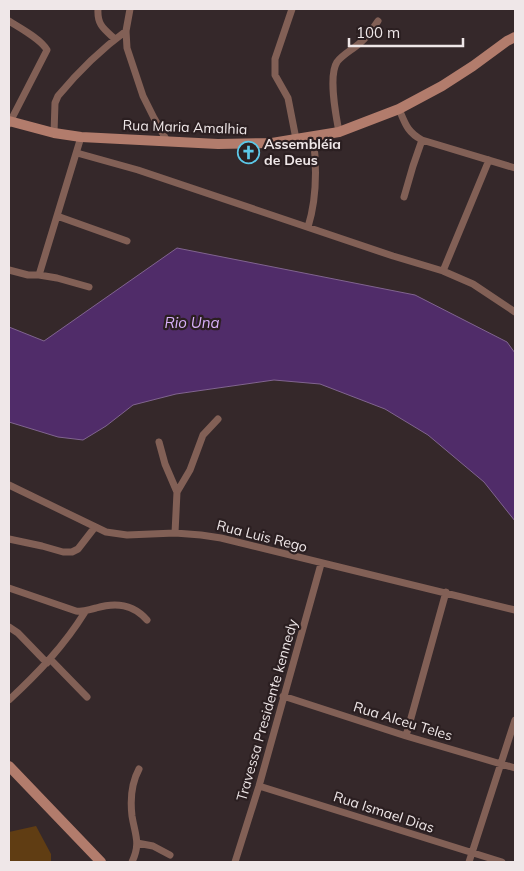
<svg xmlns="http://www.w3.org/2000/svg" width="524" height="871" font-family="Mulish,sans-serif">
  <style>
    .green { fill: #603d13 }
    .water { fill: #502c69; stroke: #80648f }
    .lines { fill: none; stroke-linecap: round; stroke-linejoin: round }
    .street { stroke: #826056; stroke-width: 7 }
    .secondary { stroke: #b27c6c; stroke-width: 10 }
    .labels { text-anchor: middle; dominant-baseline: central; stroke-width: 4.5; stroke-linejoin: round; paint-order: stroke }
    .street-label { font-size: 14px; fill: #efe7e8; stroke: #2b1f21 }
    .poi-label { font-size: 14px; font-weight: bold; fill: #efe7e8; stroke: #2b1f21; text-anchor: start }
    .water-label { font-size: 15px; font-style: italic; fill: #d8b0f9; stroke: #2b1f21 }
  </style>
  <rect width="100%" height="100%" fill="#35282a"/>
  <path class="green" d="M36 826 51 854V862H9V832Z"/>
  <path class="water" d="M177 248 415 295 507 342 515 353V521L484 482 428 435 385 409 320 384 274 380 176 394 133 405 106 426 83 440 58 437 9 422V327L44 341Z"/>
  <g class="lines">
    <path class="street" d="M98 9C97 25 104 29 115 39
      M130 9 126 31 127 48 143 96 154 118 167 141
      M292 9 275 59V75L288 98 296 139
      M9 21C20 28 41 39 47 50L9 124
      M399 109C405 123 407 132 422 140L413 166 404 197
      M339 132C336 116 328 76 337 62 343 54 354 49 361 42 368 36 373 28 378 21
      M54 133 55 103 58 96C78 72 100 50 126 31
      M422 140 515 168
      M77 153 138 170 393 256 443 271 473 284 515 312
      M57 216 127 241
      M308 227C317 198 317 167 313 136
      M9 270 28 275H39L57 278 89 287
      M443 271 489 160
      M39 275 81 137
      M159 442 165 464 177 492 175 533
      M9 485 106 532 127 535 175 533 201 535 221 538 515 610
      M177 492 190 470 203 435 218 419
      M9 539 42 546 63 552H72L78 549 95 527
      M9 588 76 611C85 612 87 610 96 608 116 602 133 604 147 620
      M9 627 18 633 47 663
      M50 659 87 697
      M283 696 406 736 515 768
      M9 700C38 673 64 646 85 612
      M406 736 446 592
      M259 786 502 862
      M137 843 153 846 170 855
      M132 862C141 843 135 835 132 816 130 799 131 784 139 769
      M235 862 259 786 321 564
      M469 862 515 720"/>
    <path class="secondary" d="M9 121 54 133 81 137 218 144 272 143 296 139 339 132 399 109 442 86 473 66 507 41 515 37
      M9 766 101 862"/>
  </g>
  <defs>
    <symbol id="church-ring" viewBox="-11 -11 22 22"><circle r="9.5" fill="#2b1f21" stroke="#5cc7e7" stroke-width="1.5"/><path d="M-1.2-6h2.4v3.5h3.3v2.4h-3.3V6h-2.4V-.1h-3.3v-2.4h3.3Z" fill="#5cc7e7"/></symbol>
  </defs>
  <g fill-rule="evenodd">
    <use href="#church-ring" x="236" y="140" width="25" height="25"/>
  </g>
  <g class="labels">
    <g class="street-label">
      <text transform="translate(185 127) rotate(2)">Rua Maria Amalhia</text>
      <text transform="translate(262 536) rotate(14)">Rua Luis Rego</text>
      <text transform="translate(267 710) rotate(-74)">Travessa Presidente kennedy</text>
      <text transform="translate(403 721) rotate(17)">Rua Alceu Teles</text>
      <text transform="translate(384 812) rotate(18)">Rua Ismael Dias</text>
    </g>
    <g class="poi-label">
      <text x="264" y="144">Assembléia<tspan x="264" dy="16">de Deus</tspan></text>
    </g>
    <g class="water-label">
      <text x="192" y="322">Rio Una</text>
    </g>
  </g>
  <rect width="524" height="871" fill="none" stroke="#efe7e8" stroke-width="20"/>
  <path d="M349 38v8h114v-8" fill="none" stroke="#efe7e8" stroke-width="2.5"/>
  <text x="356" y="38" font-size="15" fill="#efe7e8" stroke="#2b1f21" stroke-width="4" paint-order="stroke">100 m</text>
</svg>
